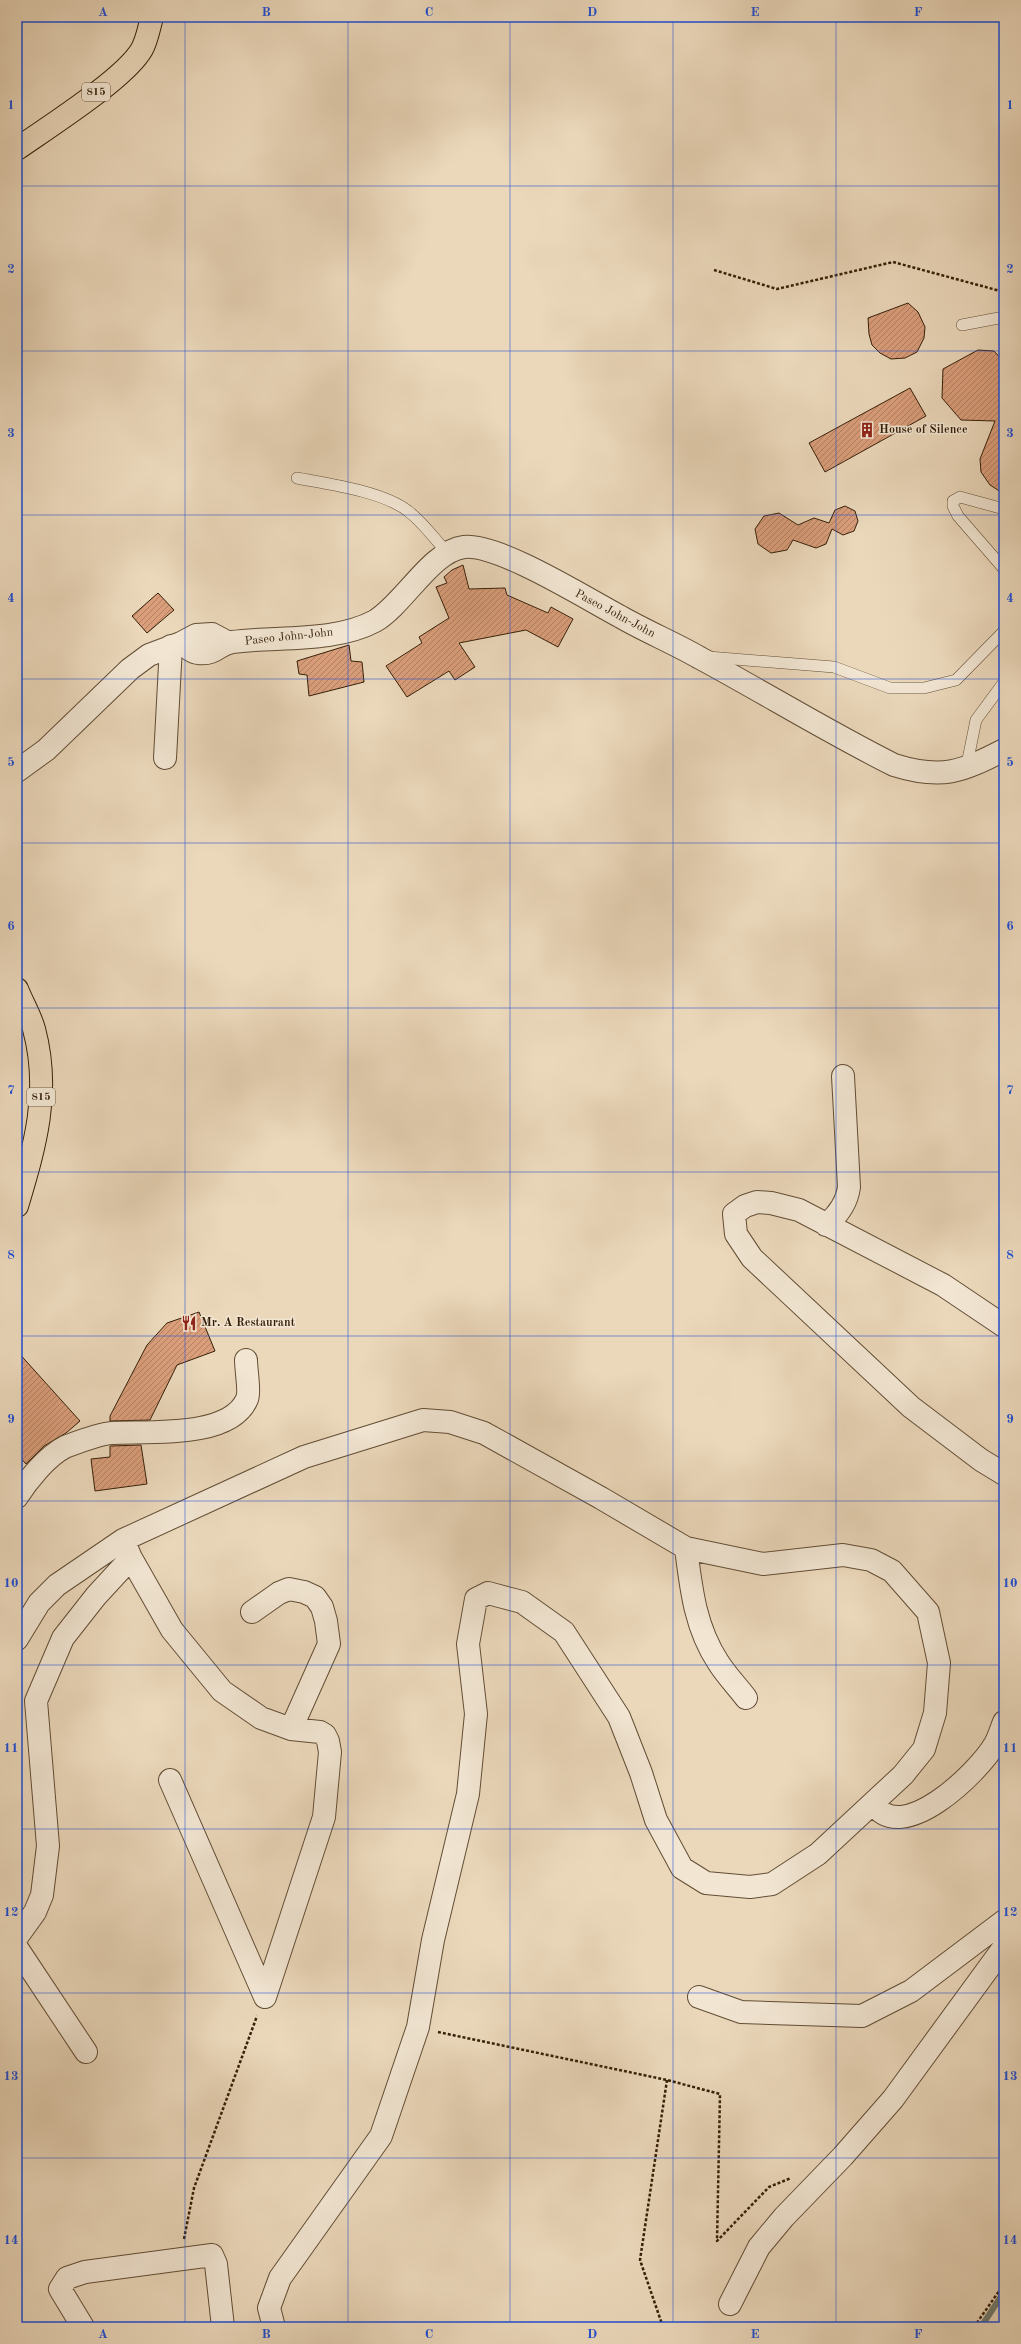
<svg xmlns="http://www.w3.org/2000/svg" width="1021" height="2344" font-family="'Old Standard TT',serif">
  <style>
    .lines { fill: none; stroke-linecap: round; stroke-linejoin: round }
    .stream { stroke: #707b6f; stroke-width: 6 }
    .building { fill: url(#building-hatch); stroke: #351f08 }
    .service-casing { stroke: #624d35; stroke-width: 12 }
    .minor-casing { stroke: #624d35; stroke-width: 24 }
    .tertiary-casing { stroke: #624d35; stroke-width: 24 }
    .primary-casing { stroke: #351f08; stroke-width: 24 }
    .path { stroke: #351f08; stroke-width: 2.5; stroke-dasharray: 3 2; stroke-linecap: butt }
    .service { stroke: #f2e6d3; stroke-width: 11 }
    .minor { stroke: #f2e6d3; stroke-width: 22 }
    .tertiary { stroke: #f2e6d3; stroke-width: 22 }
    .primary { stroke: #ebd8bb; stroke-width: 22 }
    .grid { fill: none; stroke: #1d4ed8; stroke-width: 1; stroke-opacity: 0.55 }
    .labels { text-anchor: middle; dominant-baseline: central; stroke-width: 3; stroke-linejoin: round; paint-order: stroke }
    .shield { fill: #f2e6d3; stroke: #6e5b45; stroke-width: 1 }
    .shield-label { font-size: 11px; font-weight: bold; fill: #351f08 }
    .poi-label { font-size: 12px; font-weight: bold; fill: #351f08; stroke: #f2e6d3; text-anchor: start }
    .street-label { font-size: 12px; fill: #351f08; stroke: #f2e6d3 }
    .neatline { fill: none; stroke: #1d4ed8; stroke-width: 1.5 }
    .grid-label { font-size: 13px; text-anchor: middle; font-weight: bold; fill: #1d4ed8 }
  </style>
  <defs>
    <pattern id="building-hatch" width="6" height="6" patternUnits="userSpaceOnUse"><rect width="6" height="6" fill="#da9e7b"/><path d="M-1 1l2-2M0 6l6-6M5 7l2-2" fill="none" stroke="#b28063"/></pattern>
  </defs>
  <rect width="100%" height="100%" fill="#ebd8bb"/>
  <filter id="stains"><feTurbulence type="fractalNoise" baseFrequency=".005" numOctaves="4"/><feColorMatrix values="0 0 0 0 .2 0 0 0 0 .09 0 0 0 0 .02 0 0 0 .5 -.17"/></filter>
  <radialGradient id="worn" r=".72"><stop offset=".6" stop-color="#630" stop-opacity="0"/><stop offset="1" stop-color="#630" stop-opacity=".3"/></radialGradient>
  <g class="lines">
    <path class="stream" d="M981 2327 1004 2292"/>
  </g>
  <path class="building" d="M908 303 918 312 925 327 924 338 917 352 905 358 891 359 880 353 872 345 869 334 868 318Z
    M978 350 994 351 1004 362V494L990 485 981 472 980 459 995 421 961 420 942 398 943 369Z
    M910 388 926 416 825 472 809 443Z
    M845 506 855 511 858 521 854 531 843 535 832 529 826 544 816 548 793 540 787 550 771 553 758 544 755 529 764 516 779 513 798 525 814 518 829 523 835 510Z
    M463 565 469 589 505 588 507 595 548 613 551 607 573 619 558 647 526 630 459 643 475 667 455 680 449 671 407 697 386 666 422 643 419 637 449 618 436 587 447 583 444 577 452 570Z
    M158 593 174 610 147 633 132 616Z
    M349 645 351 661 362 662 364 682 309 696 307 675 299 674 297 661Z
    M199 1312 215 1351 177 1365 150 1420 110 1421V1416L147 1345 167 1323Z
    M17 1351 80 1421 66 1433 44 1446 26 1464 17 1454Z
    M141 1445 147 1484 95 1491 91 1459 110 1457V1446Z"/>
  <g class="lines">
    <defs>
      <path id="service" d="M962 325 1004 317
        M297 478C328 484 382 491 408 511 423 522 435 540 448 553
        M1004 509 960 497 953 501V506L958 516 1004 569
        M708 657 834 667 890 688H924L956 680 1004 631
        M966 769 976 720 1004 682"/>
      <path id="minor" d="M165 758 171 646
        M826 1225C838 1215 847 1202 849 1187L843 1076
        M1004 1326 943 1285 799 1210 771 1203 757 1202 745 1206 734 1214 736 1234 752 1258 911 1407 981 1460 1004 1474
        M17 1497C27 1481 47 1456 65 1447 78 1442 98 1434 112 1433 147 1431 230 1439 247 1399 250 1392 246 1369 246 1360
        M686 1548C691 1588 695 1627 718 1662 726 1675 737 1686 746 1698
        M131 1558 172 1630 222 1691 261 1718 291 1729 320 1732 325 1735 328 1741 330 1752 324 1817 265 1997
        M252 1612 279 1593 289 1589 304 1592 315 1597 322 1607 326 1621 329 1644 291 1729
        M17 1639 39 1603 57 1585 123 1540 304 1457 423 1420 450 1422 484 1433 601 1498 686 1548 763 1564 843 1555 871 1560 892 1571 928 1612 939 1663 935 1713 924 1749 903 1775 818 1854 772 1884 750 1887 706 1883 682 1868 656 1820 641 1773 619 1717 564 1632 522 1602 488 1593 476 1599 468 1644 476 1714 468 1794 433 1940 418 2027 381 2136 280 2278 269 2308 274 2327
        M170 1780 265 1997
        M873 1803C901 1848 978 1773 995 1744 999 1737 1001 1729 1004 1722
        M17 1937 35 1912 42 1895 48 1846 36 1701 63 1638 96 1596 131 1558 125 1544
        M17 1948 86 2052
        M699 1997 741 2012 862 2016 911 1991 1004 1921
        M730 2304 759 2247 784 2217 843 2156 893 2099 1004 1947
        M83 2327 60 2289 67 2278 85 2272 212 2255 216 2264 223 2327"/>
      <path id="tertiary" d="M181 643C186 647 193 653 198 653 217 655 218 644 232 642 276 636 334 643 375 621 404 604 431 551 464 547 498 543 587 599 621 617 647 632 674 643 700 658 765 693 828 732 894 765 942 780 961 772 1004 750
        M17 771 46 750 130 669 149 655 181 643 196 635 212 634 229 643"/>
      <path id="primary" d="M17 149C47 128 126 78 142 49 147 40 149 28 152 17
        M17 989C22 1002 30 1015 34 1029 51 1092 35 1146 17 1206"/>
    </defs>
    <use href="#service" class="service-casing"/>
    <use href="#minor" class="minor-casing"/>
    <use href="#tertiary" class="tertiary-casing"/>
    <use href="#primary" class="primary-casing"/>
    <path class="path" d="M714 270 777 289 893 262 1004 292
      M438 2032 667 2080 720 2094 717 2241 769 2187 791 2178
      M184 2239 194 2188 257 2016
      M663 2327 640 2260 667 2080
      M974 2327 1004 2284"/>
    <use href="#service" class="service"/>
    <use href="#minor" class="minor"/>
    <use href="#tertiary" class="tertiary"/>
    <use href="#primary" class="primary"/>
  </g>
  <path class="grid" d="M185 17V2327M348 17V2327M510 17V2327M673 17V2327M836 17V2327M17 186H1004M17 351H1004M17 515H1004M17 679H1004M17 843H1004M17 1008H1004M17 1172H1004M17 1336H1004M17 1501H1004M17 1665H1004M17 1829H1004M17 1993H1004M17 2158H1004"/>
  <defs>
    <symbol id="building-bare" viewBox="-9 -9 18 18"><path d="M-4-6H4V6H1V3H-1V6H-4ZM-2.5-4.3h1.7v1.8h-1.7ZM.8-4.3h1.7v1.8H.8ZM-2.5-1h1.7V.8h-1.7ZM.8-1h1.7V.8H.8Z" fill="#8f2418" stroke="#f2e6d3" stroke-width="2.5" paint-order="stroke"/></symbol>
    <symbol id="restaurant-bare" viewBox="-9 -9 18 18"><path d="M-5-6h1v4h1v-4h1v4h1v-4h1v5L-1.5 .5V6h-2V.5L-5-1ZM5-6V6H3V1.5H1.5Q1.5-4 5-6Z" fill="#8f2418" stroke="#f2e6d3" stroke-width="2.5" paint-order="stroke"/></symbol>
  </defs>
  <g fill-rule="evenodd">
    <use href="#building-bare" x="856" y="419" width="22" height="22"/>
    <use href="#restaurant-bare" x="178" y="1312" width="22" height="22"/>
  </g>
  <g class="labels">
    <g class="shield">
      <rect x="82" y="83" width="28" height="18" rx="3"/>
      <rect x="27" y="1088" width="28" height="18" rx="3"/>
    </g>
    <g class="shield-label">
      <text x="96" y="92">815</text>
      <text x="41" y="1097">815</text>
    </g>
    <g class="poi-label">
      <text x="879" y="430">House of Silence</text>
      <text x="201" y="1323">Mr. A Restaurant</text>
    </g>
    <g class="street-label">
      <text transform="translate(615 614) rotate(28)">Paseo John-John</text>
      <text transform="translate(289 637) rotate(-6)">Paseo John-John</text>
    </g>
  </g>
  <rect width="1021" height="2344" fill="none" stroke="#ebd8bb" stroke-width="44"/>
  <rect x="22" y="22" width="977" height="2300" class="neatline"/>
  <g class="grid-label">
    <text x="103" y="16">A</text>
    <text x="266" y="16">B</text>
    <text x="429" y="16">C</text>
    <text x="592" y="16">D</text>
    <text x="755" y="16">E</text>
    <text x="918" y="16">F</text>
    <text x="11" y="109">1</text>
    <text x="1010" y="109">1</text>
    <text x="11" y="273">2</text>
    <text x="1010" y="273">2</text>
    <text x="11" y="437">3</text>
    <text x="1010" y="437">3</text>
    <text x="11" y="602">4</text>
    <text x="1010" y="602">4</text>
    <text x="11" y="766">5</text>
    <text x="1010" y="766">5</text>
    <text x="11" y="930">6</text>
    <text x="1010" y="930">6</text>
    <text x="11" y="1094">7</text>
    <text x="1010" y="1094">7</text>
    <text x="11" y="1259">8</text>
    <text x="1010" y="1259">8</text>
    <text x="11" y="1423">9</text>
    <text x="1010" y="1423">9</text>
    <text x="11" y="1587">10</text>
    <text x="1010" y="1587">10</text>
    <text x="11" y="1752">11</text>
    <text x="1010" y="1752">11</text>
    <text x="11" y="1916">12</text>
    <text x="1010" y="1916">12</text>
    <text x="11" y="2080">13</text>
    <text x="1010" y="2080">13</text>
    <text x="11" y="2244">14</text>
    <text x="1010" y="2244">14</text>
    <text x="103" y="2338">A</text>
    <text x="266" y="2338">B</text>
    <text x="429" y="2338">C</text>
    <text x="592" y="2338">D</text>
    <text x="755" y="2338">E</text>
    <text x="918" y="2338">F</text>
  </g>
  <rect width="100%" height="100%" filter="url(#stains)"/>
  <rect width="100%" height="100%" fill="url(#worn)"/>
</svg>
